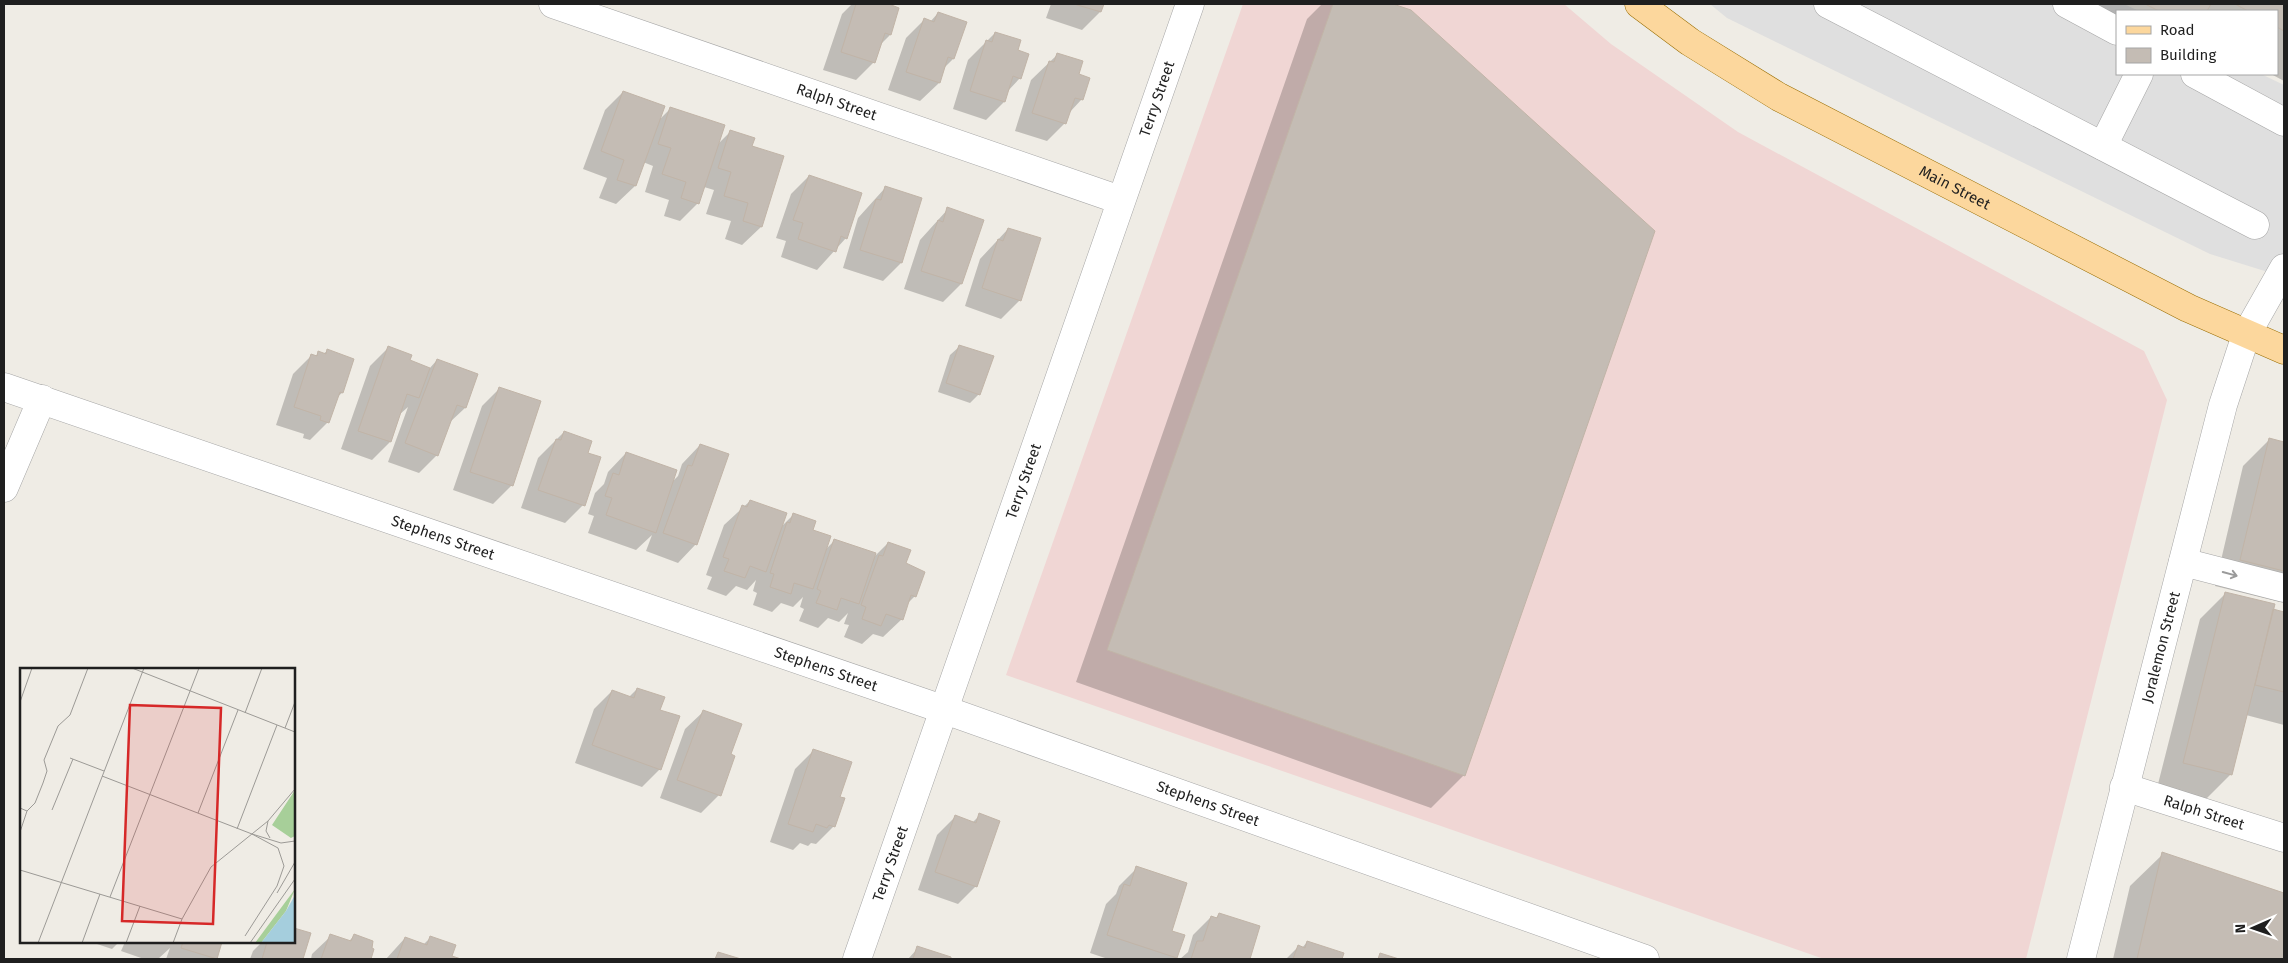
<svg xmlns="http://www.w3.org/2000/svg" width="2288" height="963" font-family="'Fira Sans',sans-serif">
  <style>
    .commercial { fill: #f0d6d4 }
    .parking { fill: #dfdfdf }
    .shadow { fill: #0003 }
    .building { fill: #c4bcb4; stroke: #c1b4a7 }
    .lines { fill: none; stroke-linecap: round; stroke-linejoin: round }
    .minor-casing { stroke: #a6a6a6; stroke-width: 29 }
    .major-casing { stroke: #996d00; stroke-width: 29 }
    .minor { stroke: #fff; stroke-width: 28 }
    .major { stroke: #fcd79d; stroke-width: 28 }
    .oneway { stroke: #9a9a9a }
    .labels { text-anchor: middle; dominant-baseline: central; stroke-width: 4.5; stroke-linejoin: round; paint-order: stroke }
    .street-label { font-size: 15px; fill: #1f1f1f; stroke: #fff }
    .inset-road { fill: none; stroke: #9c9a96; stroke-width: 1 }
    .view { fill: #d62828; fill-opacity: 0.15; stroke: #d62828; stroke-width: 2.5 }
    .inset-edge { fill: none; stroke: #1f1f1f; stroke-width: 2.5 }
  </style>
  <rect width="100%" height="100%" fill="#efece5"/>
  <path class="commercial" d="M1243 4H1564L1611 44 1738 132 2144 351 2167 400 2026 959H1824L1006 675Z"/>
  <path class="parking" d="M1710 4H2124L2139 11H2117V74H2261L2284 85V277L2210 254 1727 18Z"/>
  <path class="shadow" d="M852 4H888L887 6 898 9 890 35 880 45 874 62 856 80 823 70 842 14Z
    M1051 4H1103L1100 12 1082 30 1046 18Z
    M1322 4H1389L1411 11 1464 775 1431 808 1076 682 1307 19Z
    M2054 4H2284V81L2271 74H2277V11H2117V38Z
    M938 13 953 59 943 69 939 83 920 101 888 90 906 38 924 20 930 22Z
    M995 33 1016 51 1020 78 1007 92 1004 102 986 120 953 109 968 60Z
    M1058 54 1077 75 1082 99 1069 113 1065 123 1047 141 1015 131 1031 80Z
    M623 92 658 121 670 109 718 144 730 132 751 146 782 157 761 227 742 245 725 239 731 221 706 214 714 190 704 187 698 203 680 221 664 216 669 200 645 192 653 166 643 162 635 186 616 204 599 198 607 178 583 169 605 110Z
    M809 176 846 238 817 270 781 257 786 241 776 238 791 194Z
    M885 188 921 199 901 263 883 281 843 268 858 218Z
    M948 209 961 284 943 302 904 289 920 240Z
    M1008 229 1020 300 1001 319 965 306 980 259Z
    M960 346 979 394 970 403 938 392 950 355Z
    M388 348 409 361 429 369 437 360 476 375 465 408 449 423 437 455 419 473 388 462 408 407 399 415 390 442 372 460 341 449 370 366Z
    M327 351 342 393 336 398 328 422 310 440 303 438 304 434 276 425 293 374 312 355 315 356 319 353 323 354Z
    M500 388 540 402 511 486 493 504 453 490 482 406Z
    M564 432 586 454 583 505 565 523 521 508 538 458Z
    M2269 440 2284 444V603L2215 586 2243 466Z
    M700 445 696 544 678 563 646 551 652 535 636 550 588 533 594 516 588 514 595 493 604 484 608 472 626 453 672 482 678 476 682 464Z
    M750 501 781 527 793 515 811 531 825 550 835 540 872 559 888 543 905 564 915 596 907 604 902 619 883 637 873 634 862 644 844 637 849 625 844 624 848 613 839 622 828 618 818 628 799 621 804 609 800 607 803 597 793 607 781 603 772 612 753 605 757 593 753 591 756 580 747 590 736 586 726 596 707 589 712 577 706 575 724 525Z
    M2226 593 2284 614V725L2246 715 2231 774 2205 800 2157 788 2200 619Z
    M637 689 658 710 660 769 642 787 575 763 594 709 612 691 629 697Z
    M704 711 719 795 701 813 660 798 685 729Z
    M813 751 838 797 834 826 816 844 811 843 808 846 800 843 793 850 770 842 795 769Z
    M980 815 976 886 958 904 918 890 937 835 955 817 972 823Z
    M2163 854 2284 893V959H2113L2130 886Z
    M1137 868 1170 932 1183 936 1175 959H1108L1090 953 1106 904 1116 894 1119 886Z
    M1219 914 1259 927 1249 959H1180L1188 952 1193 935 1211 917 1216 918Z
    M294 929 310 934 302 959H250L253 951 262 942H294Z
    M331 936 348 942 354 936 373 950 369 959H311L312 954Z
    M431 937 450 957 457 959H386L405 938 423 945Z
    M91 942H119L112 949Z
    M125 942H221L215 959H166L170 948 158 959H144L121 951Z
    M1307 942 1343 954 1341 959H1286L1298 947 1302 948Z
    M918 948 950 958 949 959H908Z"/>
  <path class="building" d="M856 4H889L899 8 891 35 885 33 875 63 841 52Z
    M1074 4H1104L1101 12Z
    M1333 4H1393L1411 10 1655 231 1465 776 1107 650Z
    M2145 4H2211L2207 11H2159Z
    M2235 4H2284V31L2277 27V11H2248Z
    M938 12 967 22 954 59 948 57 940 83 906 72 924 18 934 22Z
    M995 32 1021 40 1018 50 1029 54 1021 79 1013 76 1005 102 970 91 986 40 992 42Z
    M1057 53 1083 61 1079 74 1090 78 1083 100 1075 98 1066 124 1032 113 1049 61 1054 62Z
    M623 91 665 106 636 186 617 180 624 160 601 151Z
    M670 107 725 125 699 204 681 198 686 182 662 174 671 148 658 144Z
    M730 130 755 138 752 146 784 156 762 227 743 221 748 203 724 196 731 172 718 168Z
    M809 175 862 193 847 239 841 236 836 252 798 239 803 223 793 220Z
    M885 186 922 198 902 263 860 250 876 199 881 200Z
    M947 207 984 220 962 284 921 271 938 220 943 222Z
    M1008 228 1041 238 1021 301 982 288 998 239 1003 241Z
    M959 345 994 356 980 395 946 383Z
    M388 346 412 355 410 360 430 368 419 398 407 394 391 442 358 431Z
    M327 349 354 359 343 393 340 392 329 423 320 420 321 416 294 407 311 354 317 356 318 351 326 354Z
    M437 359 478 374 466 408 457 405 438 456 405 443Z
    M499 387 541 401 513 486 470 472Z
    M564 431 592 441 588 453 601 457 585 506 538 490 556 439 561 440Z
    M2269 438 2284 442V571L2240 560Z
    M700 444 729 454 697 545 663 533 688 465 692 466Z
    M626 452 677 470 656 533 606 515 612 498 605 496 613 473 619 475Z
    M750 500 787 513 766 572 750 566 745 578 724 571 729 559 723 557 742 505 747 507Z
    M793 513 816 521 813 530 831 536 813 589 794 583 791 594 770 587 774 574 770 573 787 522 790 523Z
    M834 539 876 553 859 604 841 598 837 610 816 603 821 591 817 589Z
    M888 542 911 550 906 563 925 572 916 597 911 595 903 620 886 614 881 626 862 619 866 607 861 605 879 555 883 556Z
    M2225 592 2275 604 2232 775 2183 763Z
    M2273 609 2284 612V692L2255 685Z
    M637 688 665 697 660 710 680 716 661 770 592 745 612 690 634 698Z
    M703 710 742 724 731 754 735 756 721 796 677 780Z
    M813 749 852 762 840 797 845 798 835 827 829 825 827 828 816 824 813 832 788 824Z
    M979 813 1000 821 977 887 935 872 955 815 976 823Z
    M2162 852 2284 893V959H2137Z
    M1136 866 1187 883 1172 931 1185 935 1177 958 1107 935 1124 884 1130 886Z
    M1219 913 1260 926 1250 959H1191L1197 941H1203L1211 916 1217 918Z
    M294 928 311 933 303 959H262L267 942H294Z
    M330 934 351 941 354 934 373 941 372 948 374 949 371 959H321Z
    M430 936 456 945 452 956 461 959H397L405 937 427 945Z
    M1307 941 1344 953 1342 959H1293L1298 945 1305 948Z
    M183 942H222L217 959 181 948Z
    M917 946 951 957V959H913Z
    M718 952 741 959H715Z
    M1380 953 1399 959H1378Z"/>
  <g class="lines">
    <defs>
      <g id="minor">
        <path id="s1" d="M553 4 1120 200"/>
        <path d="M1828 4 2255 225"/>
        <path d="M2067 4 2117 31"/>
        <path d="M2195 74 2284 122"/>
        <path d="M2103 146 2139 74"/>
        <path id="s2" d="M4 387 945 710 1645 959"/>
        <path d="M4 488 42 399"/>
        <path d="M2183 562 2284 588"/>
        <path id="s3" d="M2124 787 2284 838"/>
        <path id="s4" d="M857 959 1190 4"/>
        <path id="s5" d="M2081 959 2223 405 2246 335 2284 268"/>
      </g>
      <g id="major">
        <path id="s6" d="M1639 4 1690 42 1779 97 2188 308 2284 350"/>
      </g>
    </defs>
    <use href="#minor" class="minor-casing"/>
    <use href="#major" class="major-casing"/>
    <use href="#minor" class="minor"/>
    <use href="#major" class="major"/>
  </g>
  <defs><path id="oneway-shaft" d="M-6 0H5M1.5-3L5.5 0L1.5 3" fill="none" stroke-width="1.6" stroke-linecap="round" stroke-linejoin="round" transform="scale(1.25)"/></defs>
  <use class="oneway" href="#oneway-shaft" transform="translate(2230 574) rotate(15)"/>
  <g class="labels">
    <g class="street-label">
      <text stroke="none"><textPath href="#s4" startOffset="911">Terry Street</textPath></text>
      <text stroke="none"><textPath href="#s1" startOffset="300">Ralph Street</textPath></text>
      <text stroke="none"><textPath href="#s6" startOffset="366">Main Street</textPath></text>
      <text stroke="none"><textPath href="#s4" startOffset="506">Terry Street</textPath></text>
      <text stroke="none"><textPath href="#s2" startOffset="464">Stephens Street</textPath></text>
      <text stroke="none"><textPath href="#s5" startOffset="322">Joralemon Street</textPath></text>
      <text stroke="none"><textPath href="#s2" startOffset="869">Stephens Street</textPath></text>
      <text stroke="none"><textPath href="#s2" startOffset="1274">Stephens Street</textPath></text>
      <text stroke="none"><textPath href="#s3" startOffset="84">Ralph Street</textPath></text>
      <text stroke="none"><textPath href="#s4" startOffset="101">Terry Street</textPath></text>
    </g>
  </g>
  <g transform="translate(20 668)">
    <rect width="275" height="275" fill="#efece5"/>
    <path d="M275 122V168L271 170 252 157ZM275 221 266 243 241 275H235Z" fill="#a7cf99"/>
    <path d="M275 227V275H241L266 243Z" fill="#a5cedd"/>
    <path class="inset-road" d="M112 0 275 64M0 34 12 0M225 45 242 0M265 60 275 34M50 90 84 103M82 108 232 166M0 140 7 143 0 164M32 142 53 91M7 143 15 135 23 115 27 103 24 92 38 58 50 47 68 0M178 145 218 42M248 153 246 163 250 170M217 161 257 57M232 166 261 175 275 173M0 202 162 251M257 225 275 194M90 229 179 0M225 268 257 218 264 198 258 180 232 166M18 275 124 0M62 275 80 226M106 275 120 238M153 275 162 251 191 199 248 153 275 121M230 275 275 211"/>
    <path class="view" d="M110 37 201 40 193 256 102 253Z"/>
    <rect width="275" height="275" class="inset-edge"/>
  </g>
  <rect width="2288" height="963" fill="none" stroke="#1f1f1f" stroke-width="10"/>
  <rect x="2116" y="10" width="162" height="65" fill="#ffffff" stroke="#a5a5a5"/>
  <rect x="2126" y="26" width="25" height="8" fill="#fcd79d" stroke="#a5a5a5"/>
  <text x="2160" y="35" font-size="15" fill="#1f1f1f">Road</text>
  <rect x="2126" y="48" width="25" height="15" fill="#c4bcb4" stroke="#a5a5a5"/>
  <text x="2160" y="60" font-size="15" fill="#1f1f1f">Building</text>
  <g transform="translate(2253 928) rotate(268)" stroke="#ffffff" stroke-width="4" paint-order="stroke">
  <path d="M0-4L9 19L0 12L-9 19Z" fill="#1f1f1f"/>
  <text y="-8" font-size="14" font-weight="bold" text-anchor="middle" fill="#1f1f1f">N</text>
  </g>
</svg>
